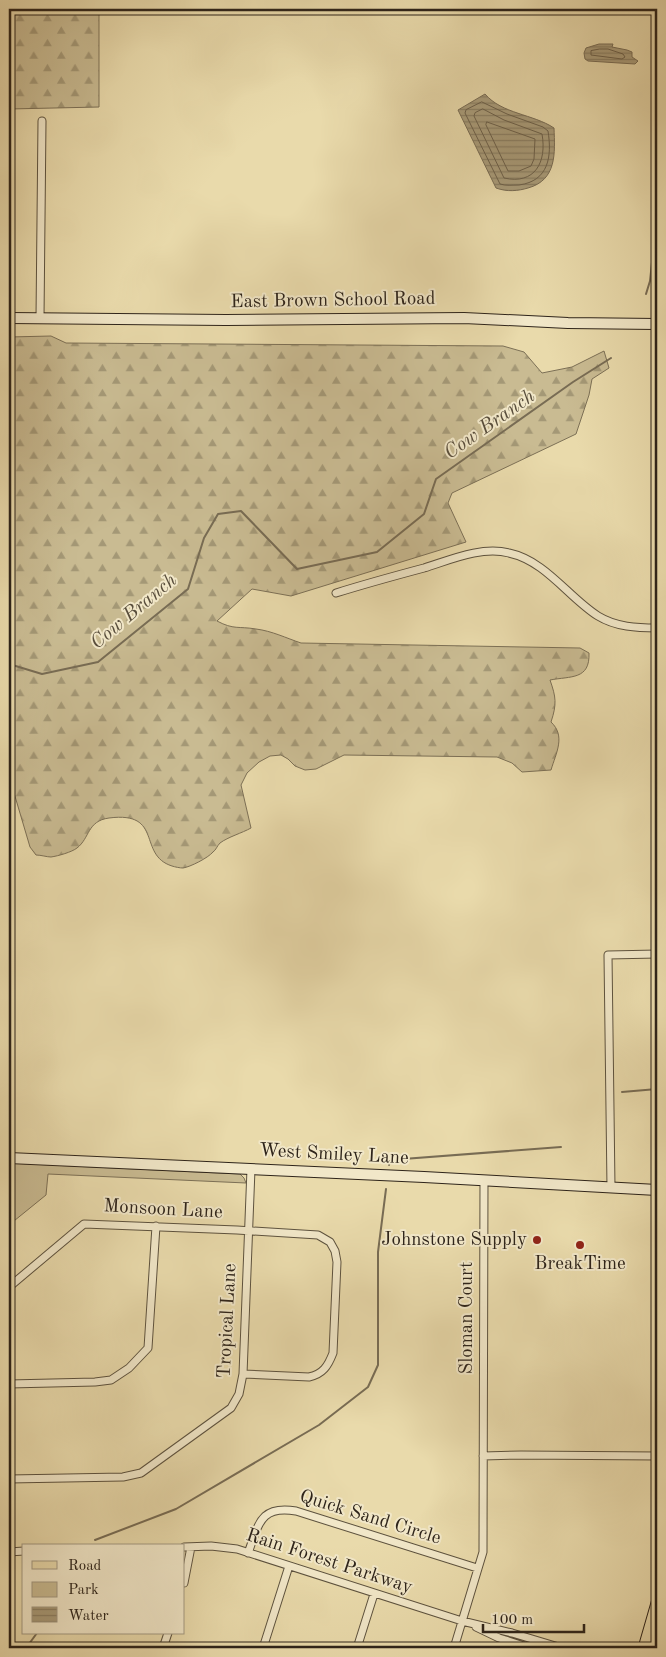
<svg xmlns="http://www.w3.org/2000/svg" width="666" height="1657" font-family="'Old Standard TT',serif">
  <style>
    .green { fill: #c9bb92; stroke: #7c7056 }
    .forest { fill: url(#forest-firs); stroke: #7c7056 }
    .water { fill: url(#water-rules); stroke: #786c54 }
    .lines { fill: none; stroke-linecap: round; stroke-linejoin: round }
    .shore { stroke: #6c604a; stroke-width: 1 }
    .stream { stroke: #786c54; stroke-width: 2 }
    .street-casing { stroke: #5d523e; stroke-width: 9 }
    .secondary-casing { stroke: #2e241a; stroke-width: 12 }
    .primary-casing { stroke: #2e241a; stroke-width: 13 }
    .street { stroke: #f1e7c8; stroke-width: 7 }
    .secondary { stroke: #f1e7c8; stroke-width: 10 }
    .primary { stroke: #e9daab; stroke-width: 11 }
    .poi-dot { fill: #8f2418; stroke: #f1e7c8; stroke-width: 2 }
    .labels { text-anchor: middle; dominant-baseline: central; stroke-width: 4; stroke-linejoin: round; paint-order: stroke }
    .street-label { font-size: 19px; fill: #2e241a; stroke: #f1e7c8 }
    .poi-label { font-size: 19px; fill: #2e241a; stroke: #f1e7c8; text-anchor: end }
    .water-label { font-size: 20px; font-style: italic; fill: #594e3c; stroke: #f1e7c8 }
  </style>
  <defs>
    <pattern id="forest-firs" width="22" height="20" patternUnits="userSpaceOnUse" patternTransform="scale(1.25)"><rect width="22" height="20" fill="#c9bb92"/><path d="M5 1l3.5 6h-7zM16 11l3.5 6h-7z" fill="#a49876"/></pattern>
    <pattern id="water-rules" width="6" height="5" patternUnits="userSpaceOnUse" patternTransform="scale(1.25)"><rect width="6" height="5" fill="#a99c7a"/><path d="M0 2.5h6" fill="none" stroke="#8a7f63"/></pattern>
  </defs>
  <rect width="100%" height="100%" fill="#e9daab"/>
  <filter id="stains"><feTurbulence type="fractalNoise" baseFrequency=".004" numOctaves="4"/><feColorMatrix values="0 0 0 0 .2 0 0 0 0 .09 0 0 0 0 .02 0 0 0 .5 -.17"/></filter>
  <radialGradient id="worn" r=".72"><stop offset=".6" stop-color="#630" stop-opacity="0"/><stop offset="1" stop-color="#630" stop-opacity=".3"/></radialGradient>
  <path class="green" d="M9 1163 240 1174 244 1178 246 1183 48 1174 46 1195 9 1225Z"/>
  <path class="forest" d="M9 9H99V107L9 109Z
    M51 336 66 343 503 346 524 352 542 373 572 367 604 351 609 368 592 379 589 395 576 434 452 493 448 503 466 542 291 596 252 589 217 621C234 630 238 626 256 629 272 631 286 638 301 643L580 648 589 653C590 680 571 676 550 680 556 697 557 704 551 722 566 736 556 753 551 770L522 772 512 763 497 757 344 755 316 769 305 770 295 766 288 759 281 755 270 756 259 762 247 773 241 785 251 828C242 833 228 837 220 843 217 846 216 850 213 852 208 858 190 867 183 868 180 868 175 867 172 866 137 855 164 811 109 818 87 821 90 838 77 848 72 852 58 856 51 857 47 857 41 855 36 855L30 847 9 776V337Z"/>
  <path class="water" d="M599 44H613L612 47 627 50 632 52V57L638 61 635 64 588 61 585 59 584 53 586 48Z
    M485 94C502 114 533 114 554 128 555 153 557 180 528 188 518 191 507 192 496 188L458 110Z"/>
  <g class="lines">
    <path class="shore" d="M600 49H608L623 54 625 57 622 59 591 55V51Z
      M482 102 507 114 543 127 548 131C552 156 549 181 519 185 512 185 506 186 500 184L465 113 466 110Z
      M483 109 504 120 542 134C547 162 535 185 504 178L474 116 475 113Z
      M487 122 535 139 534 159 531 166 519 171H508L486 125Z"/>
    <path class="stream" d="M646 294 650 281 657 216
      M9 664 42 674 98 662 188 589 204 538 218 514 241 511 297 569 377 552 424 514 436 479 573 382 611 358
      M622 1092 657 1089
      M389 1165 390 1160 561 1147
      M95 1540 176 1509 319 1425 368 1387 378 1365V1252L386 1189
      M26 1648 37 1633"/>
    <defs>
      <path id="street" d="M40 318 42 121
        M336 593C365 584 394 576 424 568 450 560 481 546 509 553 546 561 568 597 598 616 616 627 637 628 657 628
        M611 1187 608 955 657 954
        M9 1287 84 1224 237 1230 318 1235 330 1242 335 1251 337 1262 333 1353C328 1366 323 1374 309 1377L243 1374
        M9 1384 95 1382 111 1380 129 1368 148 1348 156 1226
        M483 1456 521 1455 657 1456
        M9 1479 123 1477 141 1473 231 1408 239 1394 243 1374 251 1169
        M184 1547 211 1546 237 1549 462 1621 512 1633 562 1648
        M9 1552 24 1551
        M248 1553C259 1524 260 1505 296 1511L477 1568
        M184 1583 191 1547
        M476 1627 499 1638 530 1648
        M163 1648 168 1633
        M263 1648 289 1566
        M357 1648 374 1594
        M454 1648 483 1552 484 1180"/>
      <path id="secondary" d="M9 318 226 320 464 318 568 323 657 324
        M9 1158 424 1177 657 1190"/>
      <path id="primary" d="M644 1648 657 1603
        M656 1648 657 1646"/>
    </defs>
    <use href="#street" class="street-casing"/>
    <use href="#secondary" class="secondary-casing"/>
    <use href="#primary" class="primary-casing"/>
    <use href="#street" class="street"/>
    <use href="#secondary" class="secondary"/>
    <use href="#primary" class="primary"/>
  </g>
  <g class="poi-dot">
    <circle cx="537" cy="1240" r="5"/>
    <circle cx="580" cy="1245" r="5"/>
  </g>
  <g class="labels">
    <g class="street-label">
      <text transform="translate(333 301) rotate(-1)">East Brown School Road</text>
      <text transform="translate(334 1155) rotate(3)">West Smiley Lane</text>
      <text transform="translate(163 1210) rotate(3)">Monsoon Lane</text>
      <text transform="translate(467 1318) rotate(-90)">Sloman Court</text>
      <text transform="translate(228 1321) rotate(-87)">Tropical Lane</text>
      <text transform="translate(370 1518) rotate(17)">Quick Sand Circle</text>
      <text transform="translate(329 1562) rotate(18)">Rain Forest Parkway</text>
    </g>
    <g class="poi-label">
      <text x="527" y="1240">Johnstone Supply</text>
      <text x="580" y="1264" text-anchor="middle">BreakTime</text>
    </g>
    <g class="water-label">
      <text transform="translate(490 425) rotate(-35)">Cow Branch</text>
      <text transform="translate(134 612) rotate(-40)">Cow Branch</text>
    </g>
  </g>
  <rect width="666" height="1657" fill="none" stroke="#e9daab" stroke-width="30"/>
  <rect x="10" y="10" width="646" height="1637" fill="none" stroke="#2e241a" stroke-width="2.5"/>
  <rect x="15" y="15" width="636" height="1627" fill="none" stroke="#2e241a"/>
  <rect x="22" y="1544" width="162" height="90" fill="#f1e7c8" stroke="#a39982"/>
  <rect x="32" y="1561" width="25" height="8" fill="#e9daab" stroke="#a39982"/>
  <text x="68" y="1570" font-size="15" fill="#2e241a">Road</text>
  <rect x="32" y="1582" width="25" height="15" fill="#c9bb92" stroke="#a39982"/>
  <text x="68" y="1594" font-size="15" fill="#2e241a">Park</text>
  <rect x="32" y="1607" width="25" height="15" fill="url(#water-rules)" stroke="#a39982"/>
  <text x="68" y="1620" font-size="15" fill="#2e241a">Water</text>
  <path d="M483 1624v8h101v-8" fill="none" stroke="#2e241a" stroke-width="2.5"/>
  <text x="491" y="1624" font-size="15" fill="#2e241a" stroke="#f1e7c8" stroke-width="4" paint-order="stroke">100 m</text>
  <rect width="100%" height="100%" filter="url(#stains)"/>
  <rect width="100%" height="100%" fill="url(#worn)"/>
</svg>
